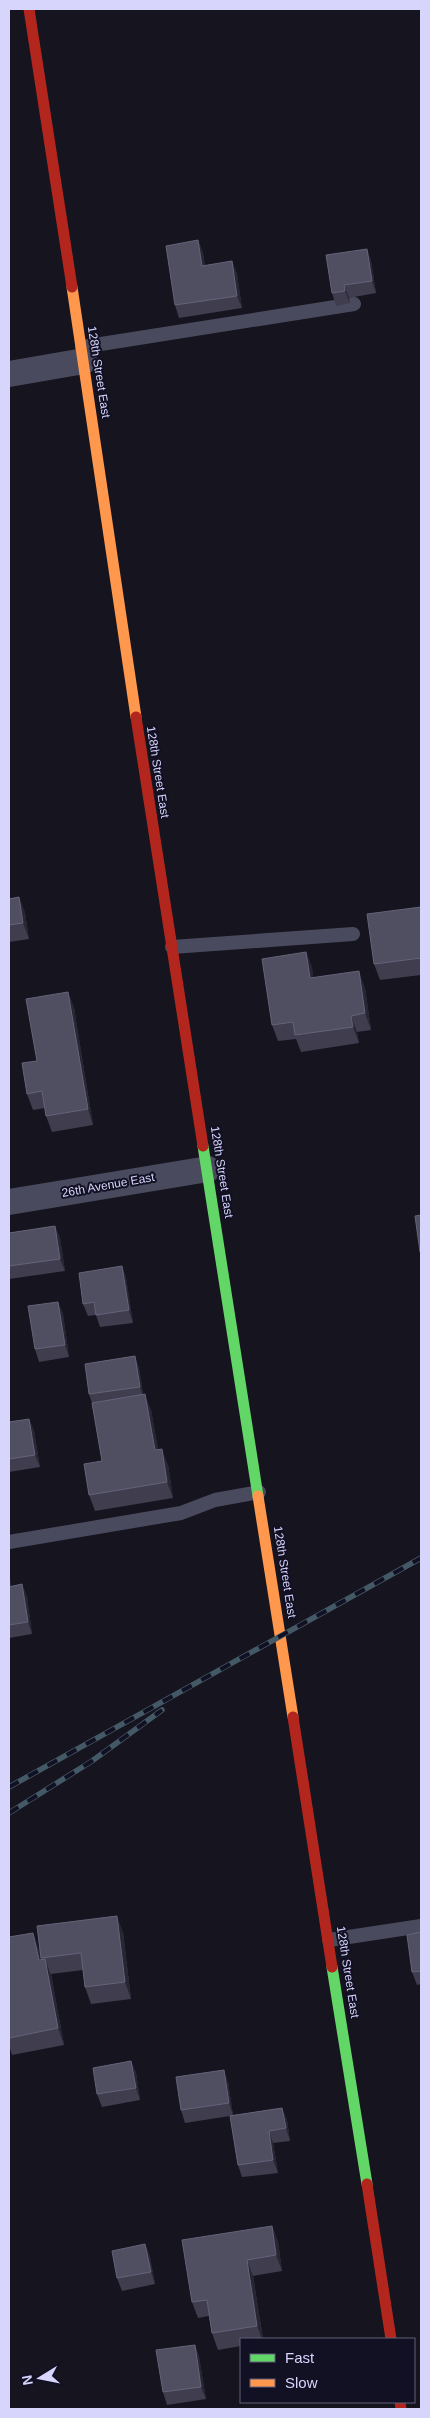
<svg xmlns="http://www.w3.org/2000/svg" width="430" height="2418" font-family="Helvetica,sans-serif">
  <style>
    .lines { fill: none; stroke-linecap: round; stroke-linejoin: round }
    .lane { stroke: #4a4a5e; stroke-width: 14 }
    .street { stroke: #4a4a5e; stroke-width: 26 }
    .fast { stroke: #63d668; stroke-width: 11 }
    .slow { stroke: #ff974d; stroke-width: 11 }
    .jam { stroke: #b3261e; stroke-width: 11 }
    .rail-casing { stroke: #445966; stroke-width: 5.5 }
    .rail { stroke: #121023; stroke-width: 4; stroke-dasharray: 11; stroke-linecap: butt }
    .wall { fill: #3f3d4e }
    .shaded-wall { fill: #282633 }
    .building { fill: #504e61; stroke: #656379 }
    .labels { text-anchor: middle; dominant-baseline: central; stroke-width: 4; stroke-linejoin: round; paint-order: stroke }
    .street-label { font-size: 12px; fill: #d7d5fc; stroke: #121023 }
  </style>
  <rect width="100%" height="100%" fill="#16141f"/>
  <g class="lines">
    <path class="lane" d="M82 347 354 304
      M172 947 353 934
      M9 1542 181 1513 215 1500 259 1492
      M329 1940 421 1926"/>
    <path class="street" d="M9 374 84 361
      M9 1202 208 1169"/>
    <path class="fast" d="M203 1146 258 1496
      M332 1967 367 2184"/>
    <path class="slow" d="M72 287 136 717
      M258 1496 293 1717"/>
    <path class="jam" d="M29 9 72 287
      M136 717 203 1146
      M293 1717 332 1967
      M367 2184 391 2339
      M400 2402 401 2409"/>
    <defs>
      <path id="rail" d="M9 1787 421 1558
        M9 1813 92 1761 162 1710"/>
    </defs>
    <use href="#rail" class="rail-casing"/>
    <use href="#rail" class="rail"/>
  </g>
  <path class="wall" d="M198 240 203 253 205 266 232 261 237 274 242 308 179 318 175 305Z
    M367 249 371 261 376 293 349 298 350 303 336 306 332 293Z
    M19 897 25 913 29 939 9 942V899Z
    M421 907V975L380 980 374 964Z
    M306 952 312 968 313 978 365 988 371 1030 357 1032 359 1043 301 1052 296 1039 278 1041 272 1025Z
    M68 992 74 1008 93 1125 52 1132 46 1116 45 1108 33 1110 27 1094Z
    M55 1226 60 1238 65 1271 9 1279V1233Z
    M122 1266 126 1278 133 1323 100 1327 96 1315 88 1316 83 1304Z
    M58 1302 63 1314 69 1357 39 1362 35 1349Z
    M135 1356 139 1368 143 1394 151 1410 158 1449 168 1465 173 1498 95 1511 89 1495 102 1461 92 1403 89 1394Z
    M29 1419 34 1431 40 1467 9 1472V1422Z
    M9 1575 11 1586 22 1584 27 1597 32 1634 9 1638Z
    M123 1932 131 1999 91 2004 85 1987 83 1970 51 1974 64 2045 12 2055 9 2045V1937L39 1949 41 1959V1958Z
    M421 1932V1984L417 1985 412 1972Z
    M131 2061 136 2073 140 2100 102 2107 97 2094Z
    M228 2082 233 2115 282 2108 287 2120 290 2141 273 2143 278 2173 242 2177 238 2165 230 2116 185 2123 181 2110Z
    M272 2226 278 2242 282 2271 253 2276 263 2339H241V2346L218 2350 212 2333 209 2316 198 2318 192 2302Z
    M145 2244 150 2257 155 2284 122 2291 117 2278Z
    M195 2345 199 2357 206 2399 167 2405 163 2392Z"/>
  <path class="shaded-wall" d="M198 240 203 253 206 278 202 266Z
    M367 249 371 261 376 293 372 281Z
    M232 261 237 274 242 308 237 296Z
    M344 285 349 298 350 303 345 291Z
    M19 897 25 913 29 939 23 923Z
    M306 952 312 968 316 995 310 978Z
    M359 971 365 988 371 1030 365 1013Z
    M68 992 74 1008 93 1125 88 1109Z
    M351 1016 357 1032 359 1043 353 1027Z
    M55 1226 60 1238 65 1271 60 1259Z
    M122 1266 126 1278 133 1323 129 1310Z
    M58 1302 63 1314 69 1357 65 1345Z
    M135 1356 139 1368 144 1399 140 1387Z
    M145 1394 151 1410 161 1466 155 1450Z
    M29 1419 34 1431 40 1467 35 1455Z
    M162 1449 168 1465 173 1498 167 1482Z
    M9 1575 10 1578 12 1599 9 1589Z
    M22 1584 27 1597 32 1634 28 1622Z
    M117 1916 123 1932 131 1999 125 1982Z
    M33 1933 39 1949 45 1976 39 1960Z
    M45 1959 51 1975 64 2045 58 2028Z
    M131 2061 136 2073 140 2100 136 2088Z
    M224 2070 228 2082 233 2115 229 2103Z
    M282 2108 287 2120 290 2141 286 2128Z
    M269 2131 273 2143 278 2173 273 2160Z
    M272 2226 278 2242 282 2271 276 2255Z
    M145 2244 150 2257 155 2284 151 2272Z
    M247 2260 253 2276 263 2339H262L257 2326Z
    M195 2345 199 2357 206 2399 201 2387Z"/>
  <path class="building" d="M198 240 202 266 232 261 237 296 175 305 166 246Z
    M367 249 372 281 344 285 345 291 332 293 326 255Z
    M19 897 23 923 9 925V899Z
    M421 907V958L374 964 367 914Z
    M306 952 310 978 359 971 365 1013 351 1016 353 1027 295 1035 293 1022 272 1025 262 959Z
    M68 992 88 1109 46 1116 42 1091 27 1094 22 1063 37 1061 26 999Z
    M421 1215V1252H420L415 1216Z
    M55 1226 60 1259 9 1266V1233Z
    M122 1266 129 1310 96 1315 94 1302 83 1304 79 1273Z
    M58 1302 65 1345 35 1349 28 1306Z
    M135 1356 140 1387 89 1394 85 1364Z
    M145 1394 155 1450 162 1449 167 1482 89 1495 84 1464 102 1461 92 1403Z
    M29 1419 35 1455 9 1459V1422Z
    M22 1584 28 1622 9 1625V1587Z
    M117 1916 125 1982 85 1987 81 1953 41 1958 37 1926Z
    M421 1932V1971L412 1972 407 1935Z
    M33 1933 39 1960 45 1959 58 2028 9 2038V1937Z
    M131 2061 136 2088 97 2094 93 2068Z
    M224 2070 229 2103 181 2110 176 2077Z
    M282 2108 286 2128 269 2131 273 2160 238 2165 230 2116Z
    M272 2226 276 2255 247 2260 257 2326 212 2333 207 2300 192 2302 182 2240Z
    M145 2244 151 2272 117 2278 112 2251Z
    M195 2345 201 2387 163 2392 156 2350Z"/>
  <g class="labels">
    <g class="street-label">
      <text transform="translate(99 372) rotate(81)">128th Street East</text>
      <text transform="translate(158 772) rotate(81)">128th Street East</text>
      <text transform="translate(222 1172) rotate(81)">128th Street East</text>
      <text transform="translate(108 1185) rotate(-10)">26th Avenue East</text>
      <text transform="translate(285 1572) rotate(81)">128th Street East</text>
      <text transform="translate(348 1972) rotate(81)">128th Street East</text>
    </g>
  </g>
  <rect width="430" height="2418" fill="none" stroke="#d7d5fc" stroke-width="20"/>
  <rect x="240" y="2338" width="175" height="65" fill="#121023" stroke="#615f7a"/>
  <rect x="250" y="2354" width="25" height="8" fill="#63d668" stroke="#615f7a"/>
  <text x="285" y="2363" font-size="15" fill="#d7d5fc">Fast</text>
  <rect x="250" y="2379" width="25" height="8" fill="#ff974d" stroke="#615f7a"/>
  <text x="285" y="2388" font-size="15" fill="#d7d5fc">Slow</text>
  <g transform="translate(40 2378) rotate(260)" stroke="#121023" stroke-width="4" paint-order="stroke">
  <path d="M0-4L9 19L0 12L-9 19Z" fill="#d7d5fc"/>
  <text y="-8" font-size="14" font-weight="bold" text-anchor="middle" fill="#d7d5fc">N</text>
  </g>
</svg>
